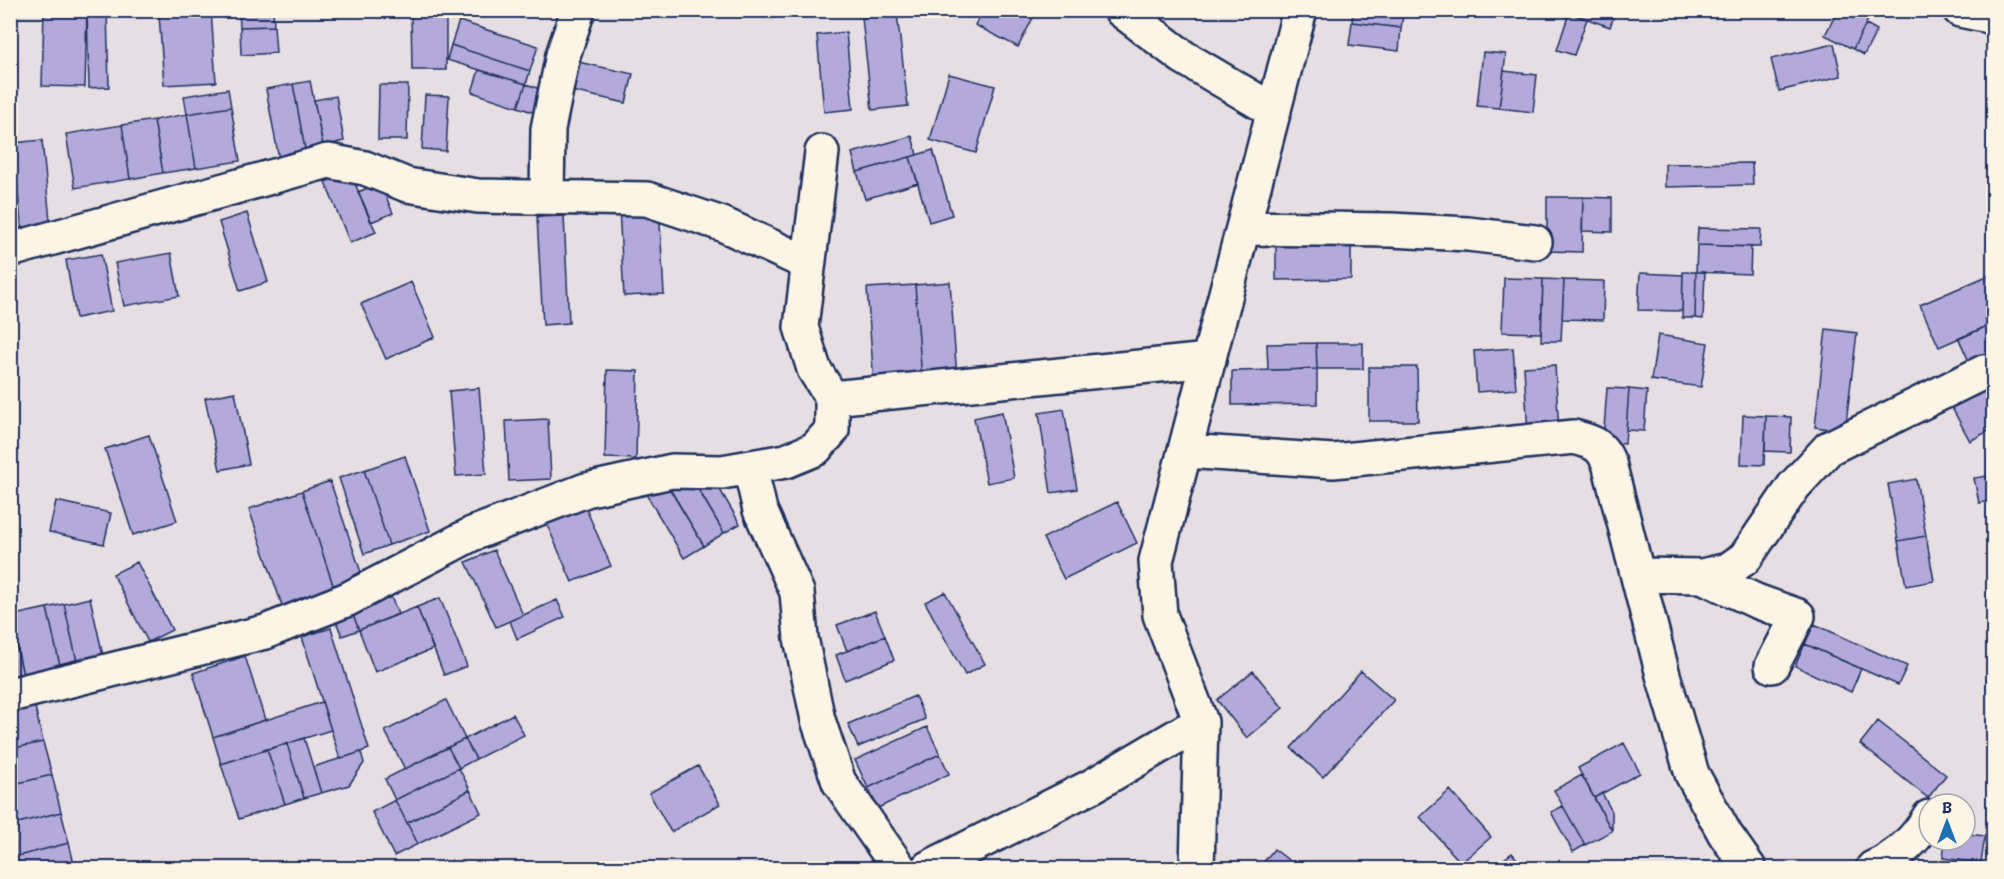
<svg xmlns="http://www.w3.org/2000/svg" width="2004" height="879" font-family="Mali,sans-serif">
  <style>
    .building { fill: #b3aadb; stroke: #1b2f5e; stroke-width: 1.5 }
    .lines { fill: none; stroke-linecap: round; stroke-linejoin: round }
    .minor-casing { stroke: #1b2f5e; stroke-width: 38 }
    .minor { stroke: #fcf5e5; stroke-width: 33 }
  </style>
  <rect width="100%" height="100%" fill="#e6dee2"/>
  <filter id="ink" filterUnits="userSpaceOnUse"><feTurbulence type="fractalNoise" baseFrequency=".0167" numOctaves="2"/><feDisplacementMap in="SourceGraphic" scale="12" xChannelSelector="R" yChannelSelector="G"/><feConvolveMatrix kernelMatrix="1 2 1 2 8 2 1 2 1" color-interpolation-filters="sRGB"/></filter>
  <g filter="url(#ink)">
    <path class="building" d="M44 10H87L85 87 42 86Z
      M87 10H107L109 87 89 88Z
      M239 10H273L274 26 240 27Z
      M411 10H446V70H412Z
      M983 10H1037L1018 47 975 25Z
      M1353 10H1404L1401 28 1352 22Z
      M1562 10H1616L1610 27Z
      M1838 10H1873L1853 49 1825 35Z
      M211 11 216 82 164 85 159 14Z
      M1569 13 1587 19 1574 55 1557 50Z
      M897 14 908 106 872 110 862 18Z
      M459 21 538 46 530 71 451 45Z
      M1352 22 1401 28 1399 51 1349 45Z
      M1866 24 1877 30 1864 55 1853 49Z
      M274 26 276 53 241 55 240 27Z
      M846 32 853 109 824 112 817 35Z
      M1834 44 1841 76 1779 91 1771 59Z
      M451 45 530 71 526 84 447 60Z
      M1483 52 1506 54 1499 108 1477 106Z
      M569 60 633 74 626 103 562 89Z
      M479 70 526 84 518 107 472 92Z
      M1504 71 1537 75 1533 112 1499 108Z
      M949 74 995 86 976 153 930 140Z
      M310 81 325 156 307 160 293 84Z
      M293 84 307 160 280 165 266 89Z
      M526 84 545 91 538 114 518 107Z
      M379 85H408L407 140H378Z
      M228 89 231 107 187 114 184 96Z
      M425 95 449 96 446 151 422 149Z
      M336 96 344 141 323 146 314 100Z
      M231 107 240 161 196 168 187 114Z
      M187 114 196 168 163 173 154 120Z
      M154 120 163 173 130 179 122 125Z
      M122 125 130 179 75 188 66 134Z
      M912 136 917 155 857 172 852 153Z
      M42 140 51 230 22 233 13 143Z
      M933 150 952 215 929 222 910 157Z
      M910 157 918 183 865 199 857 172Z
      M1752 163 1753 185 1665 187V164Z
      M350 172 376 232 350 243 325 182Z
      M380 183 393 213 371 222 358 192Z
      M1547 197H1583L1582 252 1547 251Z
      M1583 197 1612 198V232L1582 231Z
      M659 207 664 294 624 296 619 209Z
      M247 213 268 282 240 291 219 222Z
      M564 216 569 323 543 325 537 217Z
      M1698 228 1761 229 1760 247 1697 245Z
      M1697 245 1751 247 1750 274 1696 272Z
      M1276 246H1351V279L1276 280Z
      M171 253 179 296 124 306 115 263Z
      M101 254 112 311 76 318 66 260Z
      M1683 272H1696L1695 318H1682Z
      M1696 272H1705L1703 319 1695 318Z
      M1640 273 1683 275 1682 311 1638 310Z
      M1994 273V323L1939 347 1920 305Z
      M1504 278 1543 279 1541 333 1502 332Z
      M1543 279 1564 280 1561 341H1541Z
      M1564 280 1604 281 1603 320 1562 319Z
      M411 282 435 337 386 359 361 304Z
      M950 282 957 378 922 381 915 285Z
      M915 285 922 381 874 384 867 288Z
      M1994 323V359L1972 368 1959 339Z
      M1826 329 1857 333 1845 431 1815 427Z
      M1658 335 1708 343 1701 387 1651 380Z
      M1316 343H1363V369H1317Z
      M1316 343 1317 369 1268 370 1267 344Z
      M1513 348 1516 389 1477 392 1474 351Z
      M1555 365 1559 432 1528 434 1524 367Z
      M1369 367H1417L1418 421H1369Z
      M1317 369V404L1232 405V371Z
      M607 370 638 371 636 459 605 458Z
      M1994 385V428L1970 441 1951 406Z
      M479 388 486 474 456 476 449 391Z
      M1607 388 1629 389 1625 444 1603 442Z
      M1629 389 1647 391 1644 431 1626 430Z
      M235 392 249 464 220 470 205 398Z
      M1064 409 1077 489 1051 493 1039 413Z
      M1002 412 1014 478 987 483 974 418Z
      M1743 415 1766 416 1764 465 1741 464Z
      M1766 416 1791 417 1790 452 1765 451Z
      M548 419 551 479 509 481 506 421Z
      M149 435 177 521 133 535 105 449Z
      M405 456 430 531 389 545 364 470Z
      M364 470 389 545 364 554 339 478Z
      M1994 475V500L1979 503 1974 478Z
      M691 477 724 533 704 546 670 489Z
      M1916 479 1926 536 1898 541 1888 484Z
      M330 481 366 587 337 597 302 491Z
      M715 481 740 524 724 533 699 490Z
      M666 483 704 546 684 558 646 494Z
      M302 491 337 597 285 614 249 509Z
      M56 501 111 513 104 544 49 532Z
      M1117 502 1137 543 1064 579 1043 538Z
      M584 504 611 566 572 582 545 520Z
      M1926 536 1934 581 1906 586 1898 541Z
      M494 550 523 615 496 627 466 562Z
      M137 562 172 630 148 642 113 574Z
      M389 592 398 614 359 630 350 607Z
      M945 592 985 664 965 675 925 602Z
      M90 598 104 660 78 666 64 604Z
      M440 598 467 666 444 675 417 607Z
      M557 600 565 617 517 639 510 621Z
      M64 604 78 666 61 670 47 608Z
      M350 607 359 630 342 636 333 614Z
      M417 607 433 649 375 672 359 630Z
      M47 608 61 670 24 679 10 616Z
      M875 611 885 636 847 651 837 625Z
      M10 619 24 679 10 682Z
      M1814 624 1907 666 1898 685 1805 644Z
      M331 628 369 749 340 759 302 637Z
      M885 636 894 660 845 680 836 655Z
      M1805 644 1861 669 1851 692 1795 666Z
      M245 656 265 720 213 737 193 673Z
      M1253 671 1283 708 1247 738 1217 700Z
      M1361 671 1394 700 1323 777 1291 748Z
      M915 696 925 719 858 747 848 724Z
      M33 698 43 742 10 749V703Z
      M446 700 465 739 405 769 385 731Z
      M322 702 331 730 221 764 213 737Z
      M513 714 524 735 476 759 465 739Z
      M1878 721 1946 775 1928 798 1860 744Z
      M927 727 940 754 868 788 855 760Z
      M304 738 321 793 304 798 287 744Z
      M465 739 476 759 459 768 448 747Z
      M43 742 52 775 10 785V749Z
      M1624 743 1640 773 1594 798 1578 768Z
      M287 744 304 798 285 804 267 749Z
      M448 747 459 768 395 800 385 779Z
      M267 749 285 804 239 819 221 764Z
      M361 752 364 763 349 785 321 793 313 767Z
      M940 754 949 774 878 808 868 788Z
      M698 766 720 804 671 832 649 793Z
      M459 768 470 790 407 823 395 800Z
      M52 775 61 812 10 825V785Z
      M1582 775 1612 831 1585 845 1554 790Z
      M470 790 481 813 418 844 407 823Z
      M1450 790 1491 837 1461 863 1420 817Z
      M1602 793 1612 812V831L1594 798Z
      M395 800 418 844 394 856 372 812Z
      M1563 806 1585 845 1573 852 1551 812Z
      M61 812 69 843 10 858V825Z
      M1965 834 1985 836 1981 863 1943 858 1945 840H1965Z
      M69 843 75 868H10V858Z
      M1274 849 1299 868H1259Z
      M1512 853 1524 868H1492Z"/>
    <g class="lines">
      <defs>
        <path id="minor" d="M1121 10 1183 57 1274 111
          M1960 10 1994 17
          M547 197 548 129 563 55 578 10
          M1243 228 1391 230 1468 234 1535 242
          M10 250 328 161 365 168 407 185 478 196 647 199 722 224 807 263
          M832 398 1209 360
          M1185 451 1333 461 1574 437C1593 442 1601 444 1609 463L1663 675 1692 774 1725 834 1749 868
          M750 467 760 510 797 592 801 638 818 720 839 782 899 868
          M1639 575 1702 576 1728 570 1745 558 1794 486 1829 448 1984 372 1994 371
          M1702 576 1756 601 1798 616 1772 666
          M10 695 265 632 348 599 472 534 586 490 672 471 722 472 786 461 815 449 832 430V398L814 369 801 327 822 152
          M928 868 1092 786 1201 722
          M1197 868 1201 722 1160 615 1156 561 1300 10
          M1873 868C1896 858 1917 839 1929 817"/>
      </defs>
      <use href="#minor" class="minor-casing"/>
      <use href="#minor" class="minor"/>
    </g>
  </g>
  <rect width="2004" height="879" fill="none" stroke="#fcf5e5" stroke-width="36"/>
  <rect x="18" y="18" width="1968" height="843" fill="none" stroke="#1b2f5e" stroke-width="2" filter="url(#ink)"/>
  <g transform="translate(1947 822)"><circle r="28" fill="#fcf5e5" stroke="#a2a6af" stroke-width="1.5"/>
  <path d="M0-4.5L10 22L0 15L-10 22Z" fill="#1f6fb2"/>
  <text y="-9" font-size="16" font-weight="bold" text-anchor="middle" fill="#1b2f5e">B</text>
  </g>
</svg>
